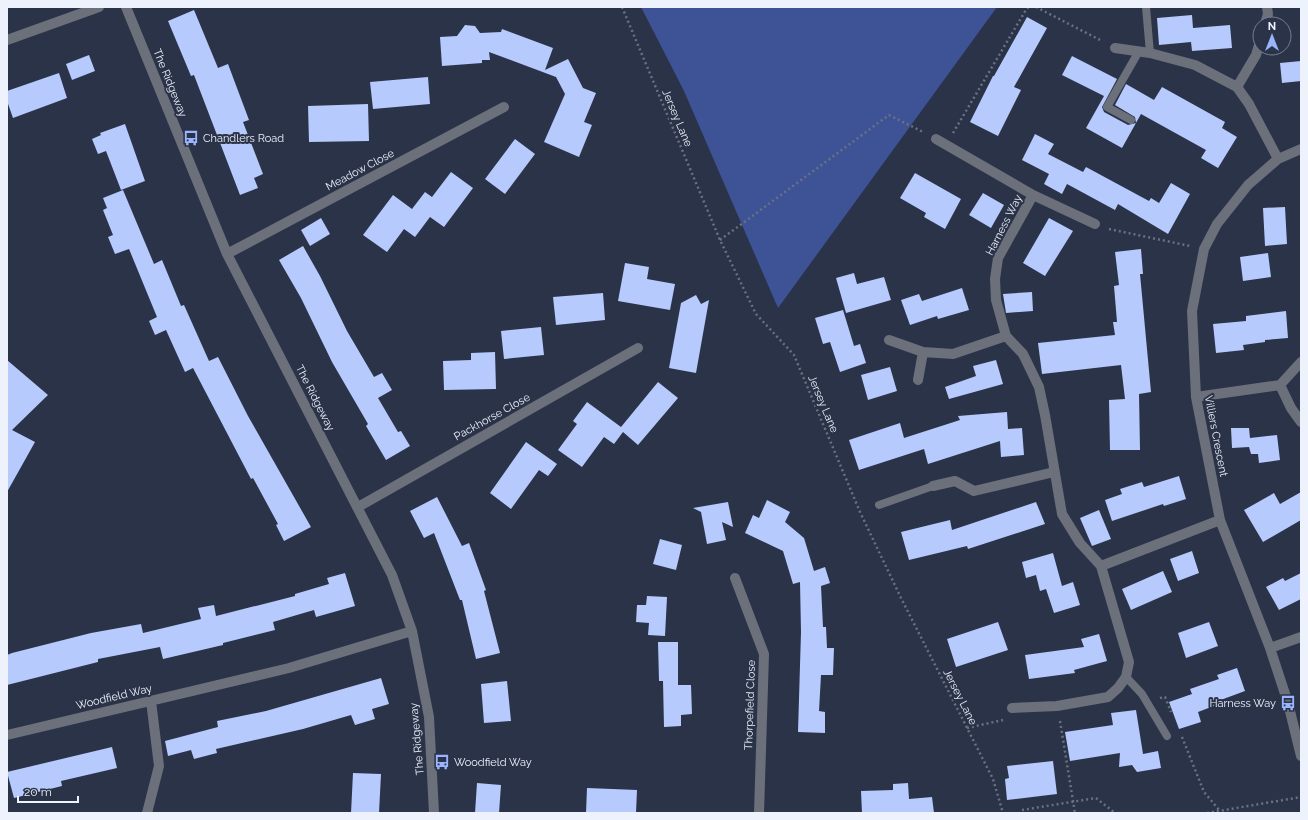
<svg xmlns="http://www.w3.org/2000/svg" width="1308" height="820" font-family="Raleway,sans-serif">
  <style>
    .park { fill: #3d5396 }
    .building { fill: #b6cafd }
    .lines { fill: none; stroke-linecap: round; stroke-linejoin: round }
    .path { stroke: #6a7183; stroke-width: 2.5; stroke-dasharray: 2 3; stroke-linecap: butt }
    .lane { stroke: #6c707b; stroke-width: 8 }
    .street { stroke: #6c707b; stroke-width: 10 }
    .labels { text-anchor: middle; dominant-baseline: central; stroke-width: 4; stroke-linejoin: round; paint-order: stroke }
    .street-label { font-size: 11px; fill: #edf2fd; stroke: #2b3348 }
    .poi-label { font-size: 11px; fill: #edf2fd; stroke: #2b3348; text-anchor: start }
  </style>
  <rect width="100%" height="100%" fill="#2b3348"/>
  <path class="park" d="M641 7H997L778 308 684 91Z"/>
  <path class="building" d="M194 10 218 68 228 64 249 120 243 122 263 174 254 178 258 188 240 195 194 75 191 76 168 21Z
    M1192 15 1193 28 1230 25 1232 48 1192 51 1191 42 1159 45 1157 18Z
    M1027 17 1047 28 1014 87 1021 90 998 136 970 122 993 76H994Z
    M465 25 475 26 480 33 501 32 502 29 553 48 545 70 568 59 583 88 596 93 584 122 592 125 579 157 544 142 565 94 556 77 489 52 490 60H482V63L442 66 440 37 457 36Z
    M89 55 95 71 72 80 66 64Z
    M1072 56 1117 79 1102 107 1104 112 1128 125 1136 123 1135 117 1115 105 1126 84 1154 100 1162 87 1225 122 1222 128 1237 137 1218 168 1201 158 1206 150 1141 114 1122 148 1086 128 1104 96 1062 75Z
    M1301 61V81L1282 83 1280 63Z
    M59 73 67 98 13 118 7 101V91Z
    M428 77 430 104 373 109 370 82Z
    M368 104 369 141 309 142 308 106Z
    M125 124 145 181 121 190 106 151 98 154 92 139 101 135 100 133Z
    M1035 134 1054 144 1048 154 1083 172 1086 167 1149 201 1151 198 1159 203 1171 183 1190 194 1168 234 1118 204 1115 210 1067 184 1062 194 1044 184 1049 174 1022 160Z
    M515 139 535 154 505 194 485 179Z
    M451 172 473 188 444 227 430 217 415 237 404 229 387 252 363 235 393 195 412 209 425 192 432 197Z
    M915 173 961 199 945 229 924 217 926 213 900 198Z
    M123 190 154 264 162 260 181 306 184 305 209 361 218 357 248 416 311 527 284 541 276 525 278 524 253 478 251 479 193 368 185 372 166 330 155 335 149 321 157 317 129 249 115 254 108 237 113 235 103 210 107 208 103 198Z
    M983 193 1004 205 991 228 969 215Z
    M1285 207 1287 244 1265 246 1263 208Z
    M321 218 330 234 310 246 301 230Z
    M1049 218 1073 231 1045 276 1023 263Z
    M303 246 320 276 347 331 374 377 382 373 392 390 378 398 398 432 401 431 410 446 386 460 366 426 368 424 332 362 301 298 279 260Z
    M1141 249 1143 274H1140L1151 392 1139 394 1140 450H1110L1109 400 1125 399 1121 365 1042 374 1038 343 1115 335 1113 322H1117L1114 286 1119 285 1115 252Z
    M1268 253 1271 277 1243 281 1240 257Z
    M625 263 649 267 647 279 675 284 670 310 618 301Z
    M854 273 857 284 884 277 891 300 846 313 836 278Z
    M962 288 969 310 938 319 937 316 910 325 901 300 919 294 922 301Z
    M1032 292 1033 311 1006 313 1003 294Z
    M603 293 605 320 556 325 553 297Z
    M696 295 701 304 709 300 696 373 669 368 681 303Z
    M843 310 854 346 860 344 866 363 840 372 830 342 823 344 815 318Z
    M1286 311 1288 338 1265 340V342L1243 345 1244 350 1216 353 1213 324 1246 321V316Z
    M541 327 544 355 504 359 501 331Z
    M495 352 496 389 444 390 443 361 471 360V353Z
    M7 360 48 395 12 430 35 442 7 492Z
    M996 360 1003 384 949 399 945 387 976 376 973 366Z
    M890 367 897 391 868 400 861 375Z
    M658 382 678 398 638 445 623 432 614 444 604 437 582 467 558 450 577 424 573 421 587 402 621 427Z
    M1007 412 1008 429 1022 428 1024 455 1001 457 1000 441 928 464 924 449 859 470 849 440 900 423 904 438 960 420 958 416Z
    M1231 428H1249L1250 438 1277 435 1280 460 1259 463 1258 454H1251L1249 447 1232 448Z
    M526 442 557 464 548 476 539 470 511 509 490 493Z
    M1179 476 1186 499 1164 506 1163 504 1112 521 1105 500 1122 494 1120 489 1142 482 1144 487Z
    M1301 492V520L1263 542 1244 510 1274 493 1280 504Z
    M437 497 462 546 469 543 486 590 484 591 500 653 476 659 462 600H460L434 533 424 538 410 511Z
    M767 500 790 512 785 522 804 538 814 571 825 567 830 583 821 586 823 627H826L827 648H834L833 675H821L819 711 825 712V733L798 732 801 632 800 582 793 584 783 551 745 533 753 515 759 518Z
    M728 502 733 527 722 522 726 540 707 544 701 512 693 508Z
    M1036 502 1045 524 968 549 967 546 909 560 901 532 950 520 952 530Z
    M1099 510 1111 539 1092 546 1080 518Z
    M660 539 682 545 676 570 653 564Z
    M1192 551 1199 573 1178 581 1170 559Z
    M1053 553 1062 586 1073 582 1080 605 1054 613 1046 589 1040 591 1036 575 1026 578 1022 562Z
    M1163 571 1172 592 1131 610 1122 589Z
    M345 573 355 606 316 617 314 610 273 622 275 630 223 643V645L163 659 160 647 98 659V662L7 685V655L12 653 91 633 141 624 143 633 201 619 198 608 214 605 216 616 295 596V594L329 584 327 578Z
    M1301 573V599L1279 610 1266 587 1283 578 1285 581Z
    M647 596 667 597 665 636 648 635 649 623 636 622 637 605H646Z
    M998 622 1008 650 956 667 947 639Z
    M1209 622 1218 646 1186 658 1178 633Z
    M1099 634 1107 661 1074 670 1075 673 1029 679 1025 655 1084 647 1081 639Z
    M658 642H678V685H691L692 714 681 715V726L664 727 663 681H659Z
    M1237 668 1245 691 1218 701 1219 704 1198 712 1201 722 1179 729 1169 702 1192 694 1190 689 1219 679 1217 675Z
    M381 678 389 704 372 709 375 719 355 725 351 715 303 729 216 749 217 753 194 759 191 750 168 756 165 741 218 727 217 721 266 711Z
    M507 681 511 721 484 723 481 684Z
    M1136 710 1143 754 1158 751 1161 768 1137 772 1132 765 1119 767 1120 753 1070 761 1065 732 1113 725 1111 713Z
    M112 747 117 768 61 781 62 786 14 798 7 772Z
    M1053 761 1057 794 1007 800 1005 779 1009 778 1007 766Z
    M353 773 381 774 379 813H351Z
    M477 783 501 785 499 813H475Z
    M908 783 909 799 932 797 934 813H862L861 791 893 790V784Z
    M587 788 637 790 636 813H586Z"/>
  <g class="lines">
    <path class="path" d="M622 7 720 240 756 314 794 355 860 512 901 598 993 779 1003 813
      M1036 7 1102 41
      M953 133 1027 8 1032 7
      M1109 229 1190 246
      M720 240 889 115 923 132
      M1160 698 1165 697 1171 712
      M1060 721 1075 813
      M967 728 1003 720
      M1182 737 1204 792 1220 811
      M1022 810 1096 798 1115 813
      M1207 813 1301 797"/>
    <path class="lane" d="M1146 7 1150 53
      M1131 120 1107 107 1139 51
      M879 505 933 486
      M1126 677 1142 694 1167 736"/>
    <path class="street" d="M126 7 227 254 392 575 412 631 429 717 434 813
      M1265 24 1268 14 1267 7
      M7 40 99 7
      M1115 48 1150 53 1195 65 1237 87 1249 104 1278 159
      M1237 87 1256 55 1260 42
      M936 139 1033 195 1095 224
      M1301 149 1278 159 1248 185 1217 224 1204 249 1192 311 1196 397 1220 520 1270 648 1288 703 1301 756
      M227 254 504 107
      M889 340 923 352 953 354 1006 336
      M918 380 923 352
      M1280 385 1291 408 1301 422
      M1196 397 1280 385 1301 362
      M933 486 955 481 974 491 1054 472
      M358 507 638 348
      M1101 566 1220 520
      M735 578 764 654 759 813
      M1270 648 1301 637
      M1012 708 1057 706 1108 697 1118 688 1126 677 1129 662 1101 566 1080 543 1062 514 1045 415 1039 387 1023 354 1006 336 996 300 995 279 998 258 1033 195
      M7 735 289 668 412 631
      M147 813 159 766 151 701"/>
  </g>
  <defs>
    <symbol id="bus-bare" viewBox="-9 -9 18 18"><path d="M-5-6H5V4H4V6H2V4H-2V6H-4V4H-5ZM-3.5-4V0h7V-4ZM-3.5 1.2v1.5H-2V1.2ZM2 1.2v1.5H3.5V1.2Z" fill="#9ab5fd" stroke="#2b3348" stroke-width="2.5" paint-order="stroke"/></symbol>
  </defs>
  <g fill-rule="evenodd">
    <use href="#bus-bare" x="180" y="127" width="22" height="22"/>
    <use href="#bus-bare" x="1277" y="692" width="22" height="22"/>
    <use href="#bus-bare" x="431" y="751" width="22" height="22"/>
  </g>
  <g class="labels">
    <g class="street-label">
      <text transform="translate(170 83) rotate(68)">The Ridgeway</text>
      <text transform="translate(677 118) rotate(67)">Jersey Lane</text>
      <text transform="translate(360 170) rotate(-28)">Meadow Close</text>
      <text transform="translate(1004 225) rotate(-63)">Harness Way</text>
      <text transform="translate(315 398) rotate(63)">The Ridgeway</text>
      <text transform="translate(823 404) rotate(67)">Jersey Lane</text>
      <text transform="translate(492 417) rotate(-29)">Packhorse Close</text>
      <text transform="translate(1216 436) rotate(79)">Villiers Crescent</text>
      <text transform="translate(114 697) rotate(-13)">Woodfield Way</text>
      <text transform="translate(960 697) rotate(63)">Jersey Lane</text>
      <text transform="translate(750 705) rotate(-88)">Thorpefield Close</text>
      <text transform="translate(417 739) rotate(-95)">The Ridgeway</text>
    </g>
    <g class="poi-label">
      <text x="203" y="138">Chandlers Road</text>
      <text x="1276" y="703" text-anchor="end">Harness Way</text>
      <text x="454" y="762">Woodfield Way</text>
    </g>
  </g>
  <rect width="1308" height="820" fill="none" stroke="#edf2fd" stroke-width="16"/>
  <g transform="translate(1272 36)"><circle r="19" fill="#2b3348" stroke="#797f90"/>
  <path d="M0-3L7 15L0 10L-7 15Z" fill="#9ab5fd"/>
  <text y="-6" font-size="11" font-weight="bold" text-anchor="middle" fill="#edf2fd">N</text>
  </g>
  <path d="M18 796v6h60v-6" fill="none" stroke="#edf2fd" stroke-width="2"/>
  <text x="24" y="796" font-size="12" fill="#edf2fd" stroke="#2b3348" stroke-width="3" paint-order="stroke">20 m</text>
</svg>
